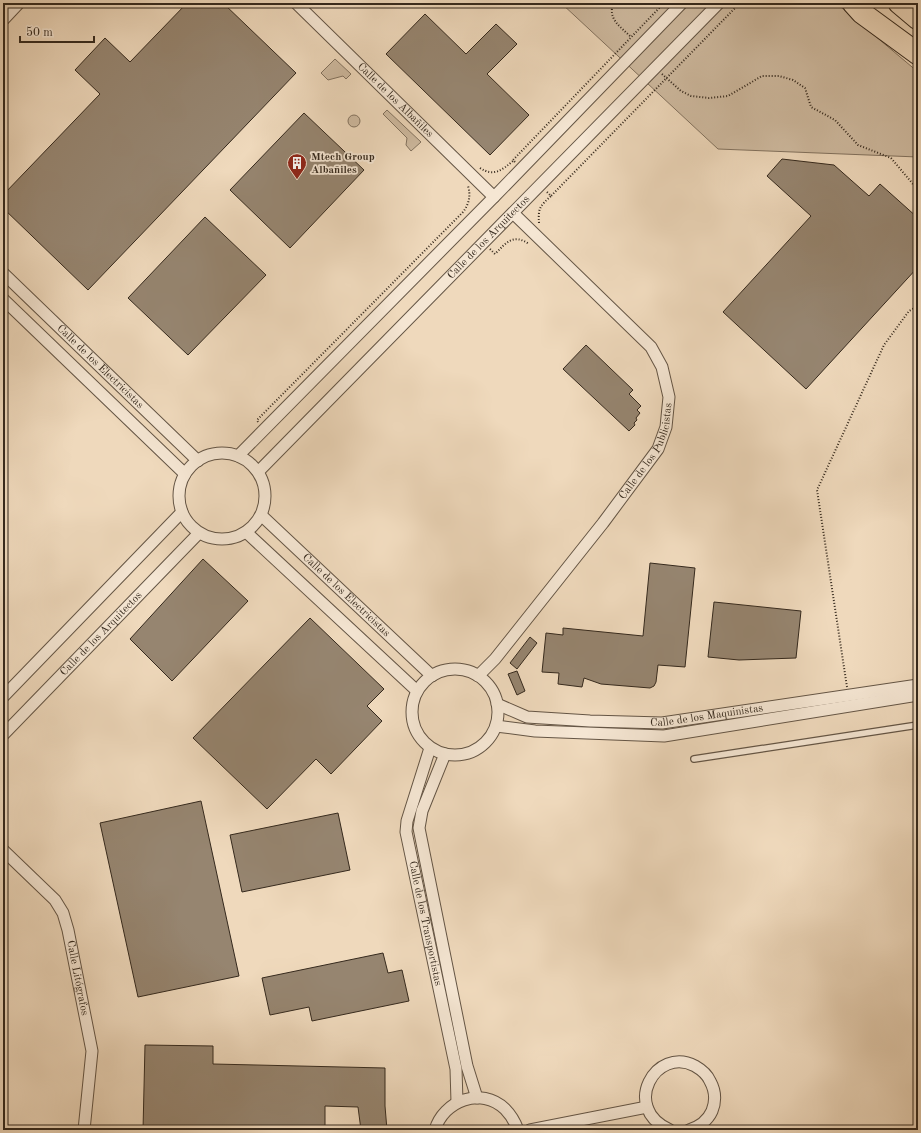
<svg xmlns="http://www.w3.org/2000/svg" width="921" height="1133" font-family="'Old Standard TT',serif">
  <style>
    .green { fill: #cfbba1; stroke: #82725f }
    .building { fill: #968570; stroke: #35291d }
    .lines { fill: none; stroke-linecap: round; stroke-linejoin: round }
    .service-casing { stroke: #645545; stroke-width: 8 }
    .minor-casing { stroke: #645545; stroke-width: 13 }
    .motorway-casing { stroke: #35291d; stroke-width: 23 }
    .path { stroke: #35291d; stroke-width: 2; stroke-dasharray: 1 2; stroke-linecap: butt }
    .service { stroke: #f5e6d3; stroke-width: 5.5 }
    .minor { stroke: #f5e6d3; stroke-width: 11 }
    .motorway { stroke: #efd9bc; stroke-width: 21 }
    .labels { text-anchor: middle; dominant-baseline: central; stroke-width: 3.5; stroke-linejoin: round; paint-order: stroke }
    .street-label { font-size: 11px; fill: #35291d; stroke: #f5e6d3 }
    .poi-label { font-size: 11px; font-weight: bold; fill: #35291d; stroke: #f5e6d3; text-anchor: start }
  </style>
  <rect width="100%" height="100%" fill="#efd9bc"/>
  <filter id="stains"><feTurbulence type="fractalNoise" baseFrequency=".005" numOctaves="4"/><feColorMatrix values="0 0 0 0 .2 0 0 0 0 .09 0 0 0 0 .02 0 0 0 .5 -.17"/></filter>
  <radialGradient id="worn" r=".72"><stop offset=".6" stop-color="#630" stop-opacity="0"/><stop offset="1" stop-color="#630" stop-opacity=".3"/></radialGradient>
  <path class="green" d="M561 3H836L918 72V157L718 149Z
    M335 59 351 74 346 79 343 76 328 80 321 73Z
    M387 110 421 142 411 151 406 145 407 138 383 114Z
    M348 121a6 6 0 1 1 12 0a6 6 0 1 1-12 0Z"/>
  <path class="building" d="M187 3H223L296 73 88 290 3 208V195L100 94 75 70 105 38 130 62Z
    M425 14 466 54 496 24 517 44 487 74 529 115 490 155 386 54Z
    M304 113 364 170 290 248 230 190Z
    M782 159 834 165 869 196 880 184 918 218V267L806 389 723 312 811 216 767 176Z
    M205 217 266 275 188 355 128 298Z
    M586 345 633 390 629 394 641 406 637 410 640 413 636 418 637 420 634 423 635 425 629 431 563 369Z
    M203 559 248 601 172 681 130 639Z
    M650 563 695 568 685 667 658 665 656 682 654 686 650 688 601 684 584 678 582 687 558 684 559 673 542 672 546 633 563 635V628L643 636Z
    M714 602 801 611 796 658 739 660 708 657Z
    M310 618 384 689 367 706 382 721 331 774 316 759 267 809 193 738Z
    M530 637 537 643 517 669 510 663Z
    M517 671 525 691 517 695 508 674Z
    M201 801 239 976 138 997 100 823Z
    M338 813 350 870 242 892 230 835Z
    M383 953 388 973 402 970 409 1001 312 1021 309 1007 270 1015 262 978Z
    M145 1045 213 1046V1064L385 1068V1106L387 1130H361L358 1107 325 1106V1130H143Z"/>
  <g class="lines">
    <defs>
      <path id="service" d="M694 759 918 725"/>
      <g id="minor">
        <path id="s1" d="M296 3 494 197"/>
        <path d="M3 20 19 3"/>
        <path id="s2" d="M3 273 198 461"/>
        <path d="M3 299 185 474"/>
        <circle cx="222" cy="496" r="43"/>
        <path d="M238 456 494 197 682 3"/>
        <path id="s3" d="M258 472 719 3"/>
        <path id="s4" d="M261 515 432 676"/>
        <path d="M246 532 417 691"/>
        <circle cx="455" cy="712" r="43"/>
        <path id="s5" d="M478 676 495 659 603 523 658 449 666 427 669 397 662 367 651 347 513 213"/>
        <path d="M3 697 182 512"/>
        <path id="s6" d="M497 704 527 717 590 721 662 723 918 685"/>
        <path d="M496 726 535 731 664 736 918 695"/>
        <path id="s7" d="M3 735 199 533"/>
        <path id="s8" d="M430 748 407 821 406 832 456 1069 457 1102"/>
        <path d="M445 754 422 811 419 828 467 1066 477 1098"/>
        <path id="s9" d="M3 850 55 900 63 913 68 930 92 1051 84 1130"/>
        <path d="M435 1130C443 1101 481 1086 505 1109 511 1115 515 1122 518 1130"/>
        <path d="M530 1130 647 1107"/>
        <path d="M670 1130C620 1108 656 1045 695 1066 702 1070 707 1074 710 1081 715 1090 716 1101 712 1111 708 1120 699 1127 689 1130"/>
      </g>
      <path id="motorway" d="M853 3 862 13 918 54
        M899 3 918 19"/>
    </defs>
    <use href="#service" class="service-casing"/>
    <use href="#minor" class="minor-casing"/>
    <use href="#motorway" class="motorway-casing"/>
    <path class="path" d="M613 3C608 20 620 26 631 37
      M662 74 681 91 691 96 709 98 728 96 762 76H779L793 80 805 88 811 107 835 120 858 145 891 158 918 190
      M515 162 513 160 664 3
      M480 168C494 177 502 170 513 161
      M547 192 551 196 740 3
      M539 223C538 208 540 206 551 196
      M490 249 495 254C506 243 513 233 529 244
      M258 422 257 420 463 212C469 204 471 196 468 186
      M847 687 817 490 884 345 909 311 918 306"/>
    <use href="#service" class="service"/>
    <use href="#minor" class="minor"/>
    <use href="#motorway" class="motorway"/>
  </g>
  <defs>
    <symbol id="building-pin" viewBox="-11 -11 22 30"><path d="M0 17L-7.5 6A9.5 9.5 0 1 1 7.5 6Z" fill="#8f2418" stroke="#f5e6d3"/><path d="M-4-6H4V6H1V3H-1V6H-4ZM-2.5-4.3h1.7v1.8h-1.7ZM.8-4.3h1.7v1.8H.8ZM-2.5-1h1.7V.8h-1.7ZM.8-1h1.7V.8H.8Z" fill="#fff"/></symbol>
  </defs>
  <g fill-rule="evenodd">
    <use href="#building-pin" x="286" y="152" width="22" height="30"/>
  </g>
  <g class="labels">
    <g class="street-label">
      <text stroke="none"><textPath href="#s1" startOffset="139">Calle de los Albañiles</textPath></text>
      <text stroke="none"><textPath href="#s3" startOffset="329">Calle de los Arquitectos</textPath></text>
      <text stroke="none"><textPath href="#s2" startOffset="135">Calle de los Electricistas</textPath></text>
      <text stroke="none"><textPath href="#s5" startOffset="283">Calle de los Publicistas</textPath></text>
      <text stroke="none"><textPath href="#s4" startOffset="117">Calle de los Electricistas</textPath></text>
      <text stroke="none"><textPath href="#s7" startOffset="141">Calle de los Arquitectos</textPath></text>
      <text stroke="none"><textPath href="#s6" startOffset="213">Calle de los Maquinistas</textPath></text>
      <text stroke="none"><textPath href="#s8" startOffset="181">Calle de los Transportistas</textPath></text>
      <text stroke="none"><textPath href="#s9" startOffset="154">Calle Litógrafos</textPath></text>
    </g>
    <g class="poi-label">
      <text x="311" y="157">Mtech Group<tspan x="311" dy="13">Albañiles</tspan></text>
    </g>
  </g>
  <rect width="921" height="1133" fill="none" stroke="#efd9bc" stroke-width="16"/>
  <rect x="4" y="4" width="913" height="1125" fill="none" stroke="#35291d" stroke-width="2"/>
  <rect x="8" y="8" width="905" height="1117" fill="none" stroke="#35291d"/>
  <path d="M20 36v6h74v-6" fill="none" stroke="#35291d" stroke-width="2"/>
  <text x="26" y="36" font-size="12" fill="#35291d" stroke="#f5e6d3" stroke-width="3" paint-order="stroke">50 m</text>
  <rect width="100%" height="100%" filter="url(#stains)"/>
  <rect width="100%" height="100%" fill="url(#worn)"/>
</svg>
